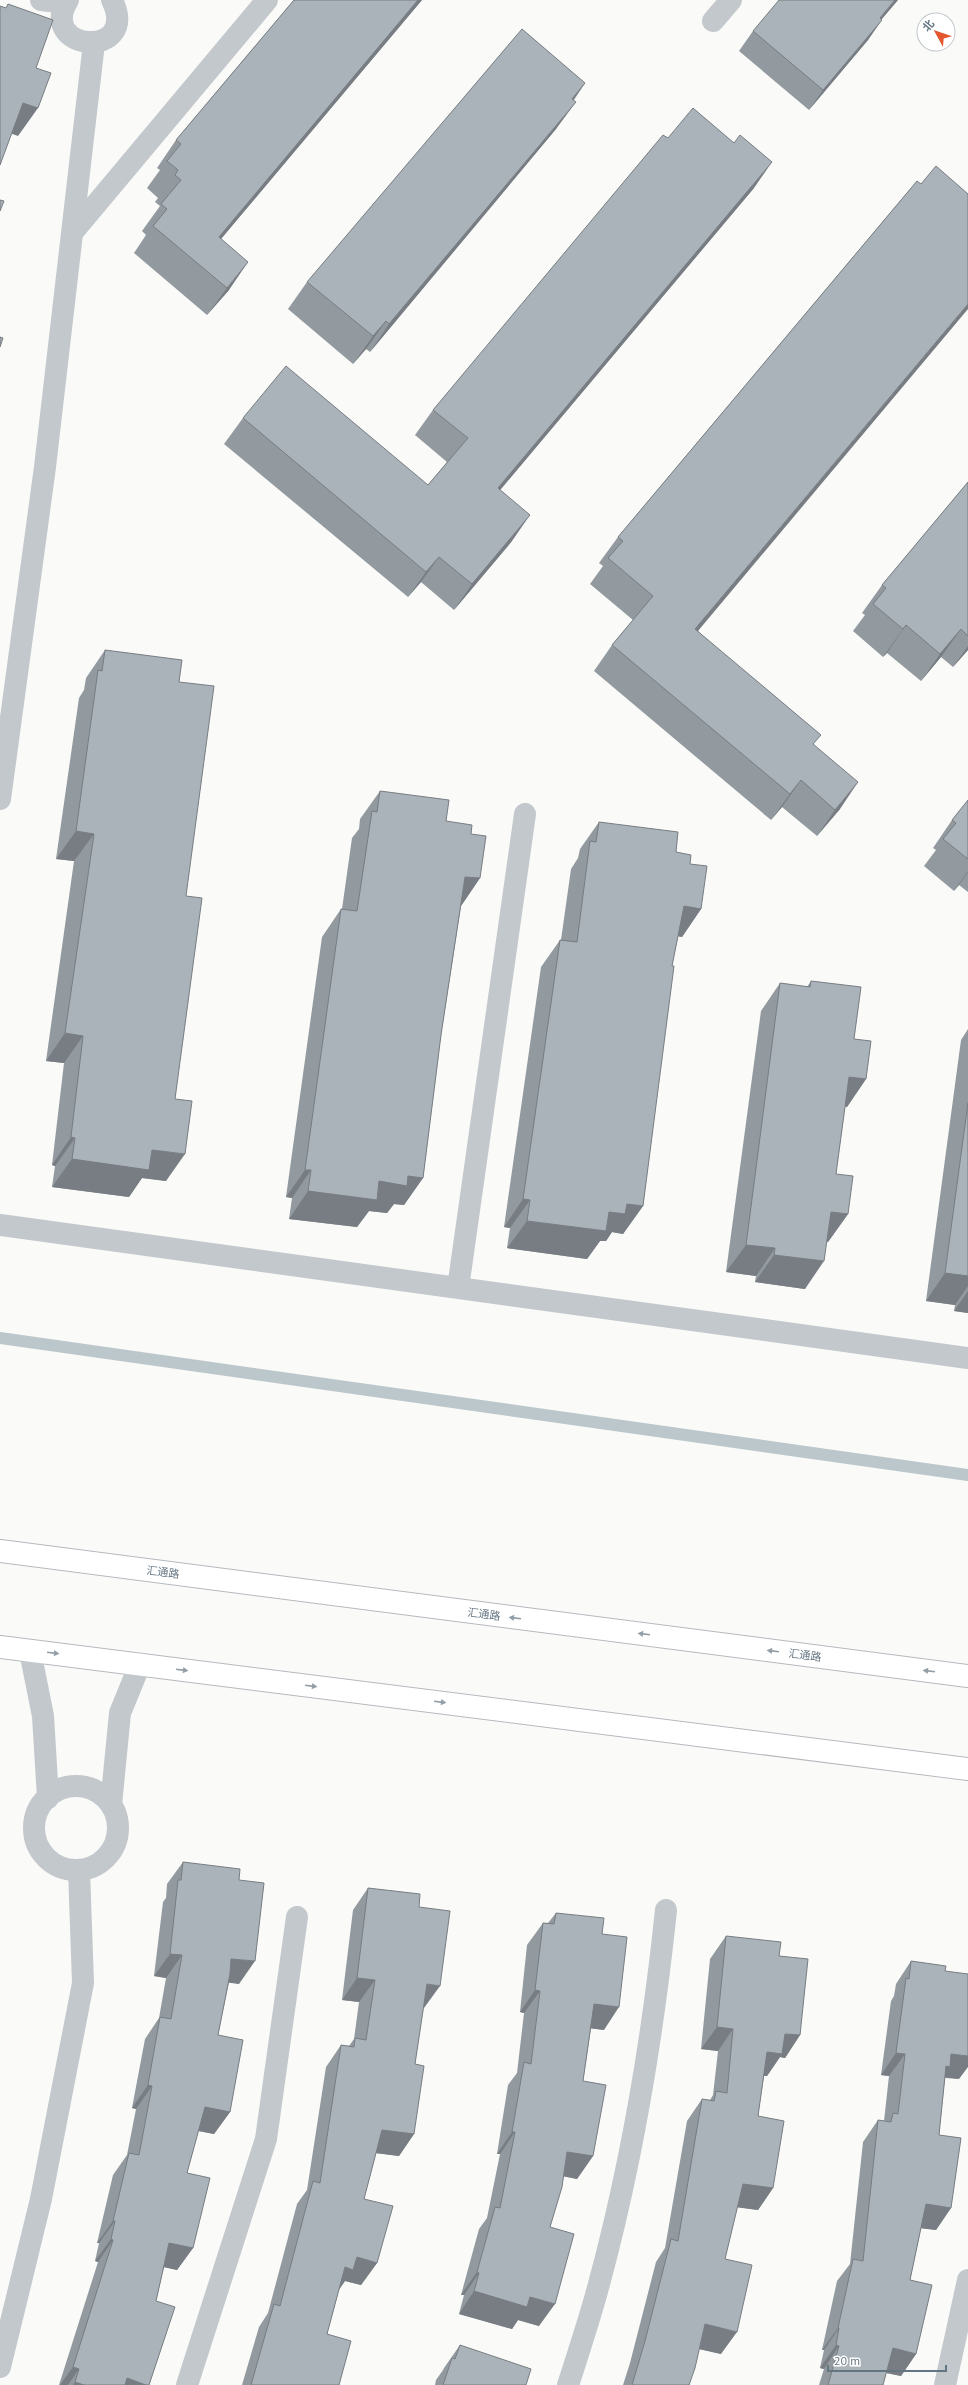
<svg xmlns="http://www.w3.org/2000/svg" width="968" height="2385" font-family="'PT Sans','Noto Sans SC',sans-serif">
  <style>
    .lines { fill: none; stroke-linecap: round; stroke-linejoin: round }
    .stream { stroke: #bbc7cb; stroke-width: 12 }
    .major-casing { stroke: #b5babe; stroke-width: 24 }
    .minor { stroke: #c3c8cc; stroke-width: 22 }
    .major { stroke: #fff; stroke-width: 22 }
    .wall { fill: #929a9f }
    .shaded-wall { fill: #777d82 }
    .building { fill: #aab3b9; stroke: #777d82 }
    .oneway { fill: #939fa8 }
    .labels { text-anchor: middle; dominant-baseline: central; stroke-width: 4; stroke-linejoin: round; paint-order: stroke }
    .street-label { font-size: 11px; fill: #657683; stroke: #fff }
  </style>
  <rect width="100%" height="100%" fill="#fafaf8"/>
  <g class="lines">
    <path class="stream" d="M0 1338 968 1475"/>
    <defs>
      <path id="major" d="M0 1551 968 1676
        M0 1647 968 1769"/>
    </defs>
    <use href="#major" class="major-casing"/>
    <path class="minor" d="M41 0 66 3
      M68 0C36 52 141 60 112 0
      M713 21 731 0
      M72 233 267 0
      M0 799 45 467 94 43
      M0 1225 968 1358
      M458 1288 525 814
      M30 1651 43 1716 48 1798
      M34 1828a42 42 0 1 1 84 0a42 42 0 1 1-84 0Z
      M111 1805 120 1713 140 1664
      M0 2367 41 2199 83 1983 79 1870
      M187 2385 266 2139 297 1917
      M568 2385C579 2351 590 2318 599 2284 632 2162 653 2035 666 1910
      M945 2385 968 2280"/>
    <use href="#major" class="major"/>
  </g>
  <path class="wall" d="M294 0H422L221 239 229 290 207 315 134 253 146 235 142 231 160 206 155 202 158 198 147 188 160 170 157 168 176 140Z
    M898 0 881 19 868 40 809 110 739 51 753 31Z
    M585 83 574 100 556 129 370 352 366 349 353 364 288 309 307 282Z
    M668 138 754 188 500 490 512 541 454 610 421 582 408 597 224 444 243 418 428 485 447 462 415 435 433 410Z
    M917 181 698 631 814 744 840 809 817 836 782 807 771 820 594 671 612 645 633 620 590 584 603 566 599 563 618 537Z
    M968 482V650L953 667 941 657 921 681 887 653 883 657 853 631 865 615 862 613 882 585Z
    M105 650 179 682 186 896 175 1099 166 1181 142 1178 129 1197 52 1187 55 1166 52 1165 64 1063 46 1061 74 861 56 859 79 698 84 690 86 678Z
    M380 791 446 821 471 834 480 878 461 906 441 1035 423 1178 404 1205 394 1204 387 1213 369 1211 357 1227 289 1219 292 1198 286 1197 322 937 341 909H342L352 838 359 829 360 819Z
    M968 800V892L959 885 954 891 924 866 936 850 933 848 952 820Z
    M599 822 676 852 690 864 701 909 682 937 678 936 672 966 643 1206 623 1234 612 1232 606 1241H600L587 1259 507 1248 510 1228 504 1227 541 967 560 940H561L571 869 578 858 580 849Z
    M811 981 854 1039 866 1079 847 1107 845 1106 836 1174 848 1214 828 1242 827 1241 805 1289 755 1282 756 1276 726 1272 761 1011 780 983 807 987Z
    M968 1029V1313L954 1311 955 1305 926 1301 961 1040Z
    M183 1862 239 1880V1984L229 1982 218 2035 230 2112 214 2134 198 2131 187 2173 193 2248 177 2270 164 2267 156 2301 149 2385H59L98 2262 95 2261 99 2243H97L113 2175 127 2155 136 2109 132 2108 145 2039 159 2018 166 1978 154 1976 163 1902 166 1898 167 1884Z
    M368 1888 419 1907 424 2008H423L415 2064 414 2134 399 2156 376 2153 364 2199 377 2263 361 2285 345 2281 339 2290 327 2334 339 2385H242L259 2327 268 2313 297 2204 307 2190 326 2067 341 2045 349 2046 354 2039 359 2002 342 2000 353 1910Z
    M556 1913 602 1934 604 2030 591 2028 583 2081 593 2156 577 2179 563 2176 550 2227 539 2326 518 2320 512 2329 459 2314 464 2295H461L479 2229 487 2218 500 2154H497L508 2085 517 2073 524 2013 520 2012 527 1945 543 1923H548Z
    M726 1936 779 1956 800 2035 785 2058 780 2057 767 2076H764L758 2116 773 2188 758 2210 737 2207 725 2259 721 2354 699 2349 689 2385H623L630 2363 656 2262 665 2248 687 2121 702 2099 710 2100 713 2095 718 2051 701 2049 710 1959Z
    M911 1961 945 1971 959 2079 945 2078 939 2135 951 2208 936 2230 921 2228 910 2280 916 2354 901 2376 886 2373 883 2385H819L824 2369 820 2368 824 2350H822L837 2281 850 2264 863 2142 878 2120 884 2121 889 2076 881 2075 891 2001 894 1996 896 1984Z
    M460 2345 526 2385H435L436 2380 443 2370 444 2368Z"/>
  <path class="shaded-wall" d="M418 0H422L199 265 219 237Z
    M895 0H898L866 38 880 18Z
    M882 20 868 40 809 110 823 90Z
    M585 83 566 110 572 99Z
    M576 102 556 129 370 352 389 324Z
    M23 103 38 108 18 136 4 131Z
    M772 162 754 188 480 514 498 488Z
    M248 262 229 290 207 315 227 288Z
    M968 304V309L677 656 695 629Z
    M386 321 366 349 353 364 373 336Z
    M530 515 512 541 454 610 472 584Z
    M439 557 421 582 408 597 426 572Z
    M906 625 887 653 883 657 903 629Z
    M961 629 941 657 921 681 940 654Z
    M968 646V650L953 667Z
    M801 780 782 807 771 820 790 794Z
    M858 782 840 809 817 836 835 810Z
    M76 831 94 834 74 861 56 859Z
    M968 871V872L959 885 954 891Z
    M465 877 480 878 461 906Z
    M684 906 701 909 682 937 665 934Z
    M65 1033 83 1036 64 1063 46 1061Z
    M849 1077 866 1079 847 1107 830 1105Z
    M71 1137 75 1138 55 1166 52 1165Z
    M152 1150 185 1154 166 1181 142 1178 129 1197 52 1187 72 1159Z
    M305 1170H311L292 1198 286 1197Z
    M408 1176 423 1178 404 1205 394 1204 387 1213 369 1211 357 1227 289 1219 308 1191 379 1181Z
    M523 1199 530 1200 510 1228 504 1227Z
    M627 1204 643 1206 623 1234 612 1232 606 1241H600L587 1259 507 1248 527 1221 609 1212Z
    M831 1212 848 1214 828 1242 812 1239Z
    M746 1245 775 1248 756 1276 726 1272Z
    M774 1255 824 1261 805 1289 755 1282Z
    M945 1273 968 1276V1286L955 1305 926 1301Z
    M968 1291V1313L954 1311Z
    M170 1954 182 1955 166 1978 154 1976Z
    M231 1959 255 1961 239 1984 216 1981Z
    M357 1978 375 1980 359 2002 342 2000Z
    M427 1984 440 1986 424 2008 411 2006Z
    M535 1990 540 1991 524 2013 520 2012Z
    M594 2004 619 2007 604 2030 579 2027Z
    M717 2027 733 2029 718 2051 701 2049Z
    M785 2034 800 2035 785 2058 780 2057 767 2076 751 2075 767 2052Z
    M896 2053 905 2054 889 2076 881 2075Z
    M951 2054 968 2056V2067L959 2079 943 2077 935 2089Z
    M148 2085 152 2086 136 2109 132 2108Z
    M205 2107 230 2112 214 2134 189 2129Z
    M382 2130 414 2134 399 2156 367 2152Z
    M512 2132H515L500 2154H497Z
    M567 2152 593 2156 577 2179 552 2174Z
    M743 2184 773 2188 758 2210 727 2206Z
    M926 2204 951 2208 936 2230 910 2227Z
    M113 2221H115L99 2243H97Z
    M111 2239 113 2240 98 2262 95 2261Z
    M169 2243 193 2248 177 2270 154 2265Z
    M357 2257 377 2263 361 2285 345 2281 337 2292 345 2267Z
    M477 2272 479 2273 464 2295H461Z
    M474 2291 530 2297 555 2304 539 2326 518 2320 512 2329 459 2314Z
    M705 2324 737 2332 721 2354 690 2347Z
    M838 2328H839L824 2350H822Z
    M836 2345 839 2346 824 2369 820 2368Z
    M893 2348 916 2354 901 2376 877 2371Z
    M73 2367 79 2369 68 2385H60Z
    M127 2378 146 2385H123Z
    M75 2382 84 2385H73Z"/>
  <path class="building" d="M294 0H418L219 237 248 262 227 288 153 226 167 209 161 204 181 180 175 175 178 170 167 161 181 144 176 140Z
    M779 0H895L880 18 882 20 823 90 753 31Z
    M8 4 53 20 36 68 51 73 38 108 23 103 0 165V6L6 8Z
    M522 29 585 83 572 99 576 102 389 324 386 321 373 336 307 282Z
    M693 108 734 143 740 135 772 162 498 488 530 515 472 584 439 557 426 572 243 418 286 366 428 485 468 438 433 410 663 135 668 138Z
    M936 166 968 194V304L695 629 821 735 813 744 858 782 835 810 801 780 790 794 612 645 653 596 608 558 623 541 618 537 917 181 921 184Z
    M0 200 4 201 0 211Z
    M0 337 3 338 0 347Z
    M968 482V636L961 629 940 654 906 625 903 629 873 604 886 588 882 585Z
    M105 650 182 660 179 682 214 686 186 896 202 898 175 1099 192 1101 185 1154 152 1150 149 1170 72 1159 75 1138 71 1137 83 1036 65 1033 94 834 76 831 98 670 102 671Z
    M380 791 449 800 446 821 472 825 471 834 486 836 480 878 465 877 441 1035 423 1178 408 1176 407 1186 379 1181 377 1200 308 1191 311 1170H305L341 909 357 911 372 811 377 812Z
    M968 800V859L943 839 956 823 952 820Z
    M599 822 678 832 676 852 691 855 690 864 707 866 701 909 684 906 672 966H674L643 1206 627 1204 625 1214 609 1212 606 1231 527 1221 530 1200 523 1199 560 940 577 942 590 841 596 842Z
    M811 981 861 987 854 1039 871 1041 866 1079 849 1077 836 1174 853 1176 848 1214 831 1212 824 1261 774 1255 775 1248 746 1245 780 983 810 987Z
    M968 1103V1276L945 1273Z
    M183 1862 240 1869 239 1880 264 1883 255 1961 231 1959 230 1974 218 2035 243 2040 230 2112 205 2107 187 2173 210 2178 193 2248 169 2243 156 2301 175 2307 149 2385H146L127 2378 125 2385H84L75 2382 79 2369 73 2367 113 2240 111 2239 115 2221H113L129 2153 139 2155 152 2086 148 2085 160 2017 171 2019 182 1955 170 1954 178 1880H181Z
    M368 1888 420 1894 419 1907 450 1911 440 1986 427 1984 415 2064 424 2066 414 2134 382 2130 364 2199 393 2206 377 2263 357 2257 353 2270 345 2267 327 2334 351 2341 339 2385H251L274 2304 280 2306 313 2181 320 2183 341 2045 354 2047 355 2038 366 2040 375 1980 357 1978Z
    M556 1913 604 1918 602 1934 627 1937 619 2007 594 2004 583 2081 606 2085 593 2156 567 2152 562 2187 550 2227 574 2234 555 2304 530 2297 527 2307 474 2291 479 2273 477 2272 495 2207 500 2208 515 2132H512L524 2062 531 2064 540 1991 535 1990 543 1923 554 1924Z
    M726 1936 781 1942 779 1956 808 1959 800 2035 785 2034 782 2054 767 2052 758 2116 784 2121 773 2188 743 2184 725 2259 752 2265 737 2332 705 2324 695 2368 689 2385H632L645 2341 671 2239 678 2241 702 2099 714 2101 716 2091 727 2093 733 2029 717 2027Z
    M911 1961 946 1966 945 1971 968 1974V2056L951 2054 950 2067 946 2066 939 2135 961 2138 951 2208 926 2204 910 2280 932 2285 916 2354 893 2348 883 2385H828L839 2346 836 2345 839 2328H838L853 2259 863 2261 878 2120 891 2122 893 2113 898 2114 905 2054 896 2053 906 1978 909 1979Z
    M460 2345 531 2369 526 2385H443L452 2358 455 2359Z"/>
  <defs><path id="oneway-solid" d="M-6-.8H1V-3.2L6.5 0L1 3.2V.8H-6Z"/></defs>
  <g class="oneway">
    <use href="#oneway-solid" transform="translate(515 1618) rotate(-173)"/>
    <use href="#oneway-solid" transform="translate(644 1634) rotate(-173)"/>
    <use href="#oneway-solid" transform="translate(773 1651) rotate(-173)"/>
    <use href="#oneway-solid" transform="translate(53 1653) rotate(7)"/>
    <use href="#oneway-solid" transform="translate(182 1670) rotate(7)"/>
    <use href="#oneway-solid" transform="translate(929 1671) rotate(-173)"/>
    <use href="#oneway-solid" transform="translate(311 1686) rotate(7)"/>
    <use href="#oneway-solid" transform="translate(440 1702) rotate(7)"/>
  </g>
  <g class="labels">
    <g class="street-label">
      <text transform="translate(163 1572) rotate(7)">汇通路</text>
      <text transform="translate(484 1614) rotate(7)">汇通路</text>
      <text transform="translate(805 1655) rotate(7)">汇通路</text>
    </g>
  </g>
  <g transform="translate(936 32) rotate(310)"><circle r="19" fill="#ffffff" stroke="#c1c8cd"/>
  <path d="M0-3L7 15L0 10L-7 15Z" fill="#e4572e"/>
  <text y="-6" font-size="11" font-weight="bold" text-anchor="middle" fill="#657683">北</text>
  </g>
  <path d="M828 2365v6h118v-6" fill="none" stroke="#657683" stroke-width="2"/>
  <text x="834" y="2365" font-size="12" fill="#657683" stroke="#ffffff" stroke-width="3" paint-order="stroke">20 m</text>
</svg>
